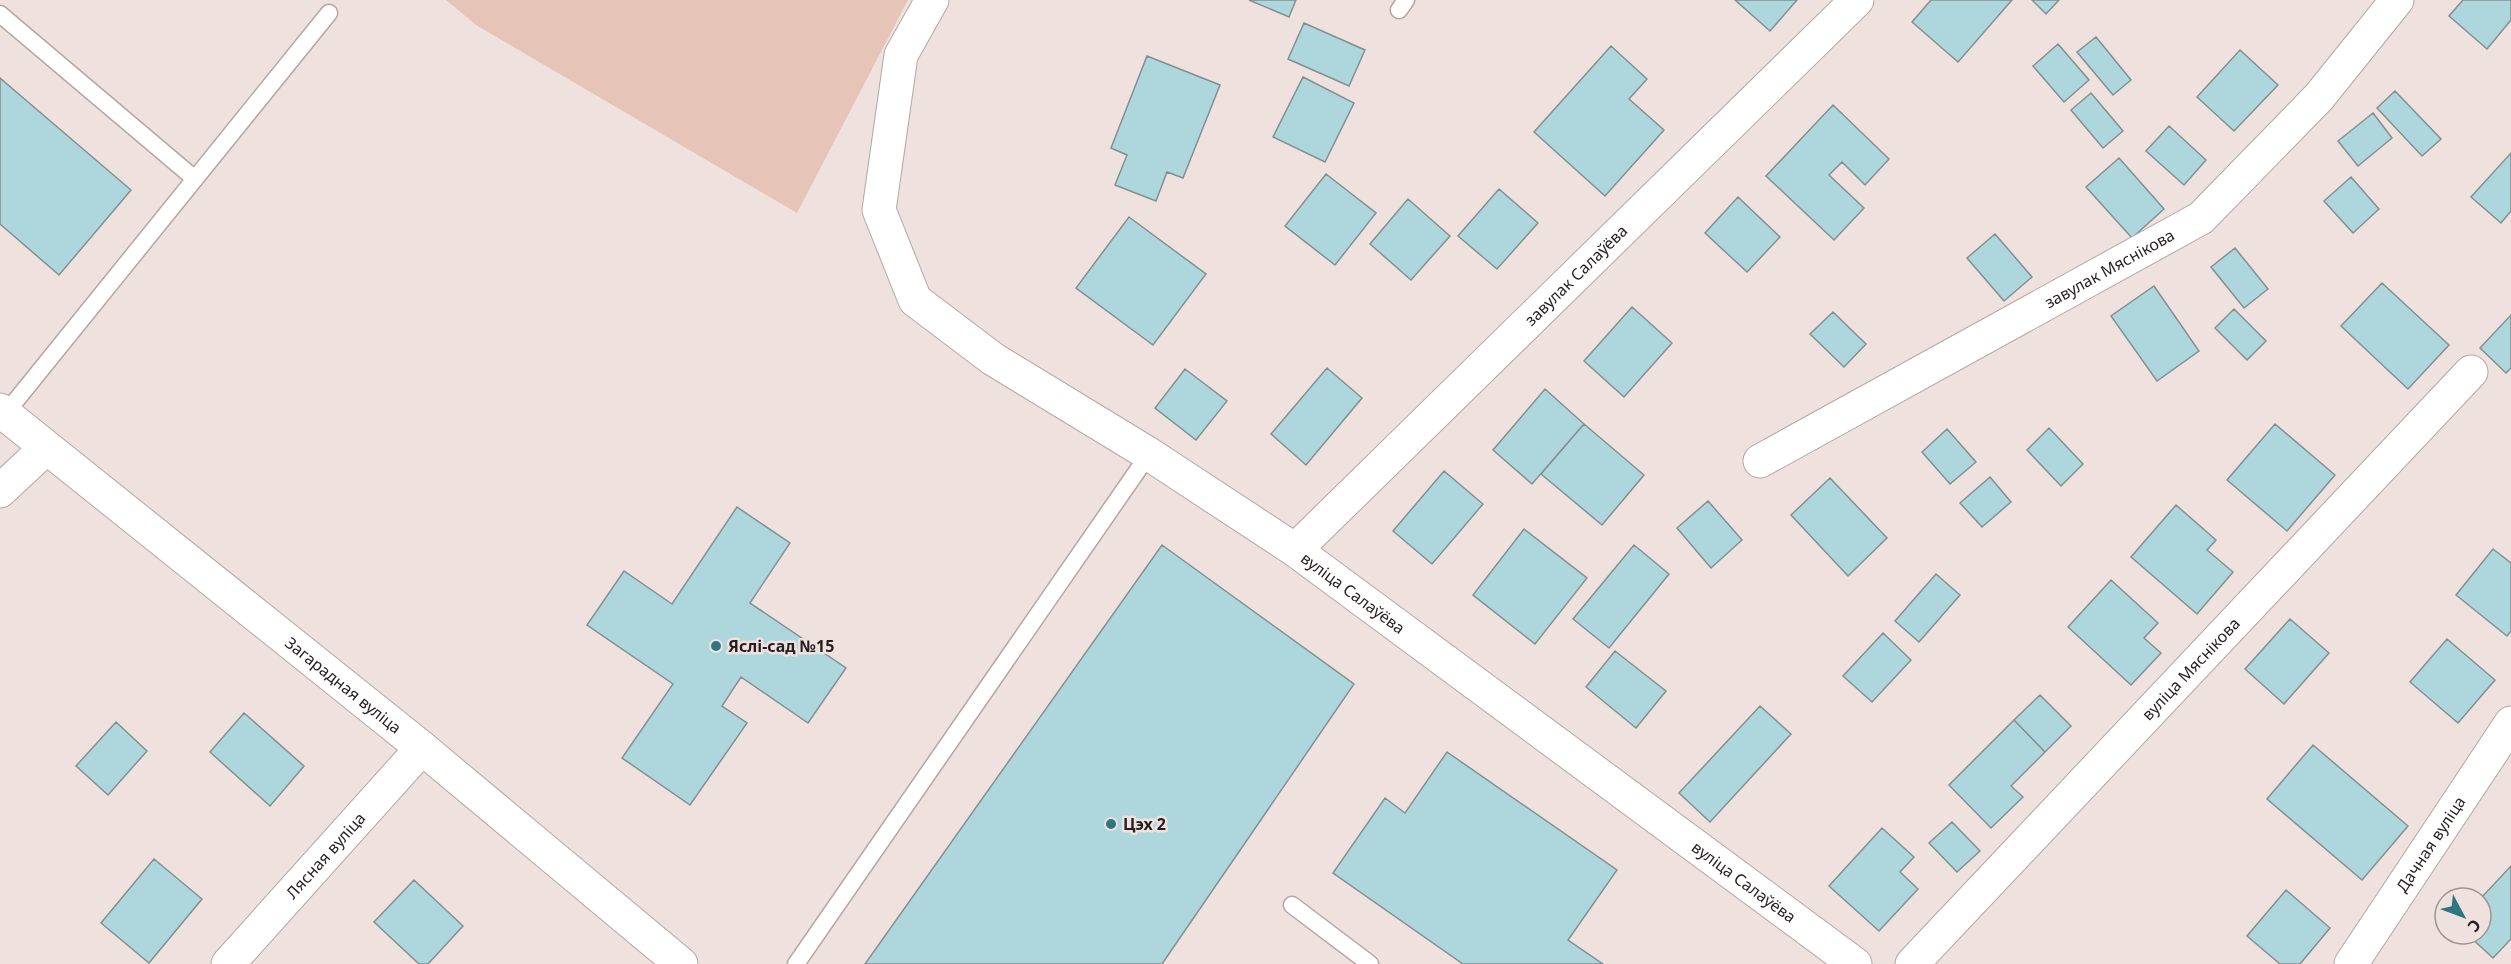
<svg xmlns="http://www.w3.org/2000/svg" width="2511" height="964" font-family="'Noto Sans',sans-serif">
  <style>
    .green { fill: #e6c5b8 }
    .building { fill: #add7dd; stroke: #838f91; stroke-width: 1.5 }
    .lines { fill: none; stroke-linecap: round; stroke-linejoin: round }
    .service-casing { stroke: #b3a7a3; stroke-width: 19 }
    .minor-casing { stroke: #b3a7a3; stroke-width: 35 }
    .tertiary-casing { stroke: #b3a7a3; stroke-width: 35 }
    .service { stroke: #fff; stroke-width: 16 }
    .minor { stroke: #fff; stroke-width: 33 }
    .tertiary { stroke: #fff; stroke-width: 33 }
    .poi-dot { fill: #2f7780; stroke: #efe2de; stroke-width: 2 }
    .labels { text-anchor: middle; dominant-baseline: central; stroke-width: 5; stroke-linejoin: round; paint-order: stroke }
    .street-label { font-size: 16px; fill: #241f1e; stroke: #efe2de }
    .poi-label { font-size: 16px; font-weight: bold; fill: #241f1e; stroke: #efe2de; text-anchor: start }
  </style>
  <rect width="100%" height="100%" fill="#efe2de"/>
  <path class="green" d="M446 0H908L797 213 476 25Z"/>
  <path class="building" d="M1249 0H1296L1289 17Z
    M1735 0H1797L1770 31Z
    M1931 0H2012L1958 62 1912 22Z
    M2032 0H2059L2046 14Z
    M2463 0H2511V20L2487 49 2449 16Z
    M1304 23 1365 50 1349 86 1288 59Z
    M2096 37 2131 80 2113 95 2077 52Z
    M2058 44 2089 80 2064 102 2033 66Z
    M1611 46 1647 79 1629 99 1664 130 1605 196 1534 132Z
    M2240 50 2278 85 2234 131 2197 97Z
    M1147 56 1220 85 1183 178 1167 172 1156 201 1115 185 1127 155 1111 148Z
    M1303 77 1354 103 1325 162 1273 137Z
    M0 78 131 190 59 275 0 224Z
    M2395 91 2441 139 2422 156 2377 108Z
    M2091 93 2123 131 2103 148 2071 110Z
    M1833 105 1889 159 1865 185 1842 162 1829 175 1864 208 1834 240 1766 176Z
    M2373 113 2392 138 2358 166 2338 141Z
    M2169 126 2206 160 2184 185 2146 151Z
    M2511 153V211L2501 223 2471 197Z
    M2119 158 2164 209 2132 238 2086 187Z
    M1326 174 1376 213 1335 265 1285 226Z
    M2351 177 2379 209 2353 233 2324 201Z
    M1499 189 1538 223 1497 269 1458 236Z
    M1738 197 1780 237 1747 272 1705 233Z
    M1408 199 1450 236 1411 280 1370 244Z
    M1129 217 1206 274 1153 345 1076 288Z
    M1995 234 2032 277 2004 301 1967 258Z
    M2235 248 2268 289 2244 308 2211 267Z
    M2382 283 2449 345 2408 389 2341 326Z
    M2154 286 2199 351 2157 381 2111 316Z
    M1632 307 1672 343 1624 397 1584 361Z
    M2234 309 2266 341 2247 360 2215 328Z
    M1833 312 1866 344 1844 367 1810 334Z
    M2511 315V368L2506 373 2480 348Z
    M1327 368 1362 398 1306 465 1271 434Z
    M1185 369 1227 401 1196 440 1155 408Z
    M1545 389 1584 424 1532 484 1493 450Z
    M1584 424 1644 475 1602 525 1541 474Z
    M2275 424 2335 475 2287 531 2227 480Z
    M2049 428 2083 464 2061 486 2027 450Z
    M1947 429 1976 462 1950 484 1922 452Z
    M1444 471 1483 504 1432 564 1393 531Z
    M1990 477 2011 502 1982 527 1960 503Z
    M1830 478 1887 538 1848 576 1791 515Z
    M1708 501 1742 540 1711 568 1677 528Z
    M2176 505 2216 540 2207 550 2233 572 2197 614 2131 557Z
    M737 507 790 543 750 603 846 668 808 723 741 677 722 706 747 723 690 805 622 758 673 684 587 625 624 571 672 604Z
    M1524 529 1587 578 1535 644 1473 595Z
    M1162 545 1354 684 1162 964H865Z
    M1634 545 1669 574 1609 648 1573 619Z
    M2493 549 2511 563V631L2507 636 2456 595Z
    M1936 574 1960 595 1919 642 1895 621Z
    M2111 580 2158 623 2144 638 2161 653 2131 685 2068 627Z
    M2290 619 2329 653 2284 704 2245 669Z
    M1883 633 1911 660 1872 702 1843 676Z
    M2447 639 2495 680 2458 723 2410 682Z
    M1615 651 1666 691 1636 728 1586 687Z
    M2040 695 2071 726 2045 752 2014 720Z
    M1760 706 1791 734 1710 822 1679 793Z
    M244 713 304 766 270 806 210 752Z
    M2014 720 2045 752 2011 786 2023 797 1991 828 1949 785Z
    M116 722 147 751 108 795 76 766Z
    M2313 745 2408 826 2362 880 2267 799Z
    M1447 752 1617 870 1568 940 1603 964H1463L1333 873 1385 798 1405 813Z
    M1952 822 1980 851 1957 872 1929 843Z
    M1882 828 1914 857 1900 872 1918 889 1879 931 1829 886Z
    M154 859 202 899 149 963 101 923Z
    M2511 866V939L2493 958 2467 934H2481V898Z
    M414 880 463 926 428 964H419L374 922Z
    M2286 890 2330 928 2300 964H2280L2247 936Z"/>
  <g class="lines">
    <defs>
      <path id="service" d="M1399 10 1406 0
        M0 14 195 179
        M5 414 329 13
        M1292 905 1370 964
        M796 964 1149 454"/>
      <g id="minor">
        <path id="s1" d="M932 0 901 55 879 210 915 300 993 359 1149 454 1295 550 1855 964"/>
        <path id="s2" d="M1760 461 2201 218 2319 97 2397 0"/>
        <path d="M0 491 46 448"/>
        <path id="s3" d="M1295 550 1857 0"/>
        <path id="s4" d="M228 964 422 748"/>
        <path id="s5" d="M1912 964 2471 372"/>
      </g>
      <g id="tertiary">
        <path id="s6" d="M0 410 422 748 681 964"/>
        <path id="s7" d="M2351 964 2511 723"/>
      </g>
    </defs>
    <use href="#service" class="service-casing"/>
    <use href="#minor" class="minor-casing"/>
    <use href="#tertiary" class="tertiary-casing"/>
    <use href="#service" class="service"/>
    <use href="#minor" class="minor"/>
    <use href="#tertiary" class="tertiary"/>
  </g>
  <g class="poi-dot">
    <circle cx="716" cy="646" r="6"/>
    <circle cx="1111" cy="824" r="6"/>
  </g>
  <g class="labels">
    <g class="street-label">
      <text stroke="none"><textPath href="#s2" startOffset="399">завулак Мяснікова</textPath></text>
      <text stroke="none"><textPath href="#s3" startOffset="393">завулак Салаўёва</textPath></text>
      <text stroke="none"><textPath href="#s1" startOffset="844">вуліца Салаўёва</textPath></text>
      <text stroke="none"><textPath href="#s5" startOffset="406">вуліца Мяснікова</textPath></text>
      <text stroke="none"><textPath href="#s6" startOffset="440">Загарадная вуліца</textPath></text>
      <text stroke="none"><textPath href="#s7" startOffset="144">Дачная вуліца</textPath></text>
      <text stroke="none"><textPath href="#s4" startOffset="146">Лясная вуліца</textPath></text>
      <text stroke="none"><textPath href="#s1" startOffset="1330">вуліца Салаўёва</textPath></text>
    </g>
    <g class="poi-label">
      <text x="728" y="646">Яслі-сад №15</text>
      <text x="1123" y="824">Цэх 2</text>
    </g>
  </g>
  <g transform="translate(2463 916) rotate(131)"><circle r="28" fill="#efe2de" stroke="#9e9491" stroke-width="1.5"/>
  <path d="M0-4.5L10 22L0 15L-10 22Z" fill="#2f7780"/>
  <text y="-9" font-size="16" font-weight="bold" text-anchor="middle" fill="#241f1e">С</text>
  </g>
</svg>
